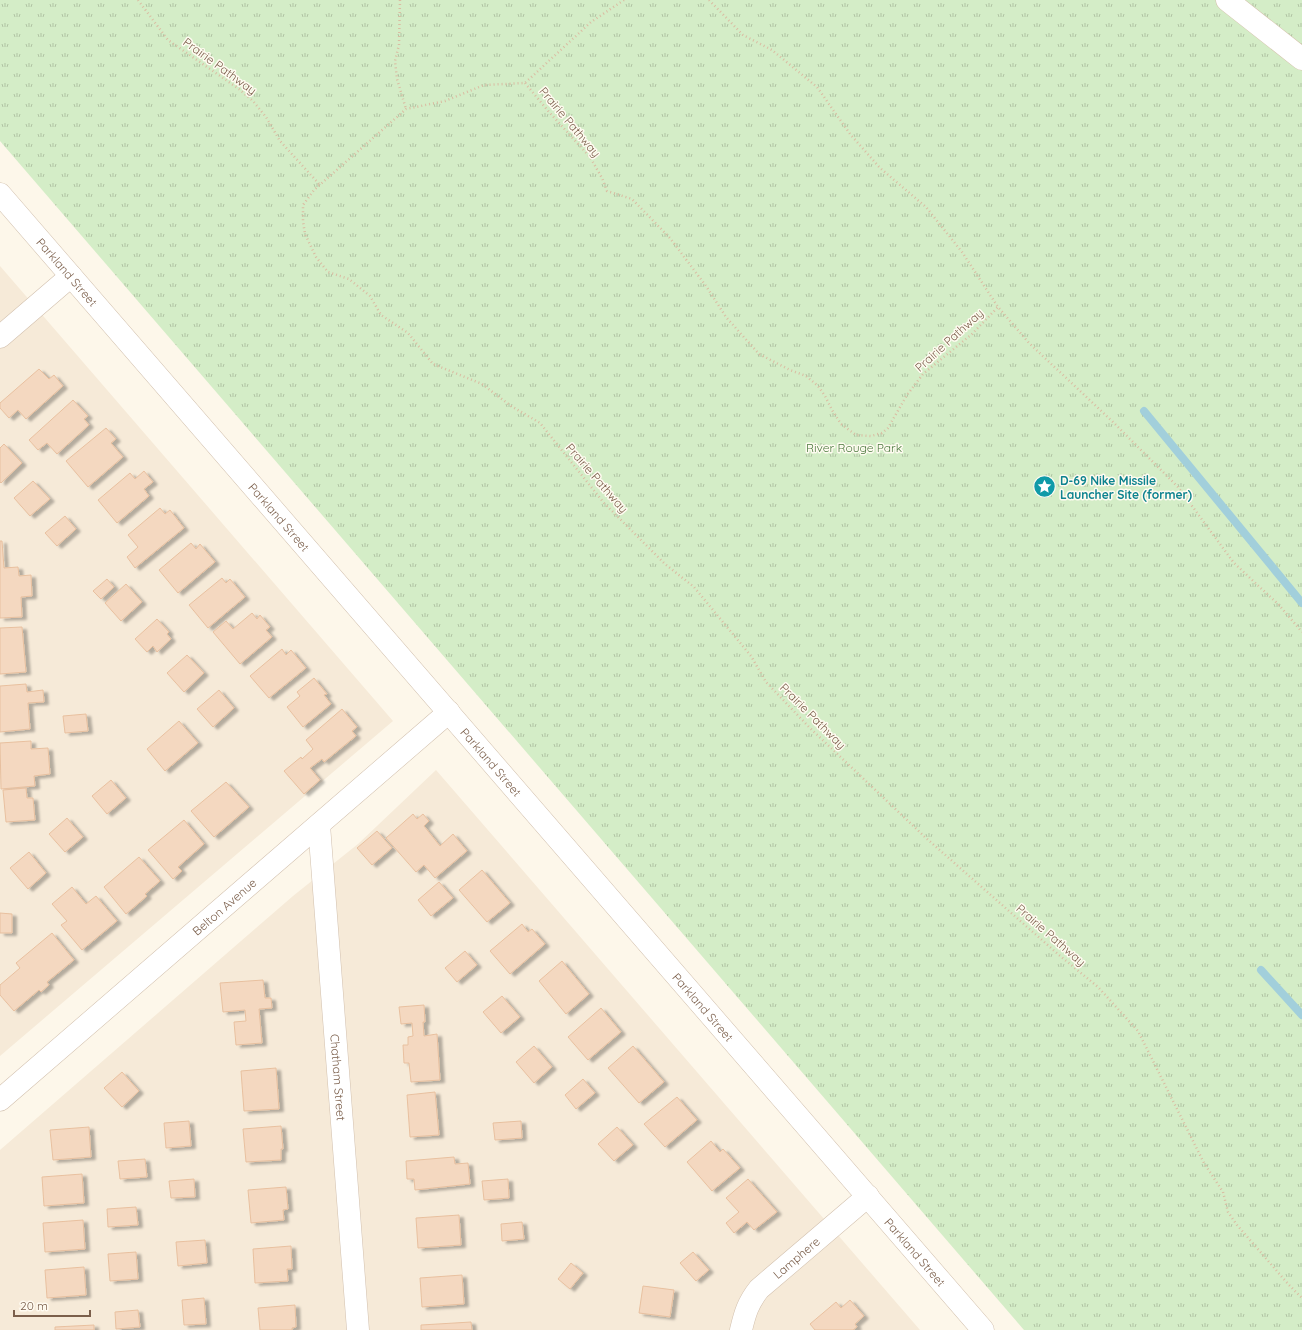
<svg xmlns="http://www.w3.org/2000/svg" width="1302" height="1330" font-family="Quicksand,sans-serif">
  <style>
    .residential { fill: #f6ead8 }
    .park { fill: url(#park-tufts) }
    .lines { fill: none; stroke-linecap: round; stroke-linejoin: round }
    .stream { stroke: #a2cfdb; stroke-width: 8 }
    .building { fill: #f4d8c0; stroke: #e8c09f; filter: url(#shadow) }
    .minor-casing { stroke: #d2c0ae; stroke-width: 23 }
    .secondary-casing { stroke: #d5c1ac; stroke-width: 23 }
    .path { stroke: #dabca2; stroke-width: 2.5; stroke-dasharray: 1 3; stroke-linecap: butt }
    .minor { stroke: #fff; stroke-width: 22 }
    .secondary { stroke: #fff; stroke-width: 22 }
    .labels { text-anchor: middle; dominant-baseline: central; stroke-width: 3; stroke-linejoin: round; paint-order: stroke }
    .street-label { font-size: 12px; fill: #7b5f4b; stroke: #fffbf1 }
    .park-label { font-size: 12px; fill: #4c7a3f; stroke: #fffbf1 }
    .culture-label { font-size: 12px; font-weight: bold; fill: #0d838f; stroke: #fffbf1; text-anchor: start }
  </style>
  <defs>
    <pattern id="park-tufts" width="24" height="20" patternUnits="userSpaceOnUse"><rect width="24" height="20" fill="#d4edc7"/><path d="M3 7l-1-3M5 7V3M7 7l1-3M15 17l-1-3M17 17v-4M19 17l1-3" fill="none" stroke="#b1c3a4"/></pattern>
    <filter id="shadow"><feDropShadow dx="4.5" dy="2.5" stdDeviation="1" flood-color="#0004"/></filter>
  </defs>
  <rect width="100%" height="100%" fill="#fdf7ea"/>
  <path class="residential" d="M0 266 393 721 0 1056Z
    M436 770 920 1330H0V1150L293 896 358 844Z"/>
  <path class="park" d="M0 0H1302V1330H1024L0 141Z"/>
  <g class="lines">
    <path class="stream" d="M1144 411 1302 603
      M1261 970 1302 1015"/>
  </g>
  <path class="building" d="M39 369 49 379 54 375 63 386 26 419 18 410 9 418 0 408V403Z
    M73 400 88 416 84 419 89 425 57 454 47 443 38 450 29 440Z
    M106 428 116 439 111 443 123 457 88 487 66 461Z
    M4 444 22 463 1 483 0 482V448Z
    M144 471 153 482 144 489 149 496 117 523 98 500 130 473 135 479Z
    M33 481 50 499 30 516 14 498Z
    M160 508 165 514 170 510 184 528 135 568 127 557 138 547 128 535Z
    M65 516 76 529 57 546 45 533Z
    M0 541H2L4 568 18 567 19 576 31 575 32 596 21 597 22 617 0 618Z
    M191 543 196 549 200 544 215 562 178 593 159 570Z
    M222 578 226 583 230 579 245 597 208 628 189 605Z
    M107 579 114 587 101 599 93 591Z
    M126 584 142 602 121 621 105 603Z
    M252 613 257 619 260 615 270 627 266 630 272 637 240 664 213 632 226 621 233 629Z
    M157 619 169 632 167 634 171 639 157 652 153 646 147 652 135 639Z
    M22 627 26 672 0 674V628Z
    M282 649 286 655 291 650 306 668 269 698 250 676Z
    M187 655 204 673 184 692 167 673Z
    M314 678 327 694 324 695 331 704 303 727 287 707 300 696 297 692Z
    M26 684 27 692 43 690 44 702 28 703 30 729 0 732V686Z
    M219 690 234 708 213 727 197 709Z
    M342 709 357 727 352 731 356 736 324 762 322 759 310 768 320 780 304 794 284 771 301 757 302 759 313 749 306 740Z
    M86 714 88 731 65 733 63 716Z
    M179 721 198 743 165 771 147 749Z
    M31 741V749L48 748 50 774 34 776 35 786 1 789 0 743Z
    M111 780 126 798 107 814 92 796Z
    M226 782 249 807 214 837 191 811Z
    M26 788 27 798H33L35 820 6 822 3 790Z
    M413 814 417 819 423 814 429 821 424 826 440 846 453 834 467 851 435 878 424 865 416 872 386 838Z
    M67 818 83 837 65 852 49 834Z
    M184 820 204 844 178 867 182 871 173 879 148 850Z
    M377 831 392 848 372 865 357 848Z
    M29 852 46 873 28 889 10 868Z
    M139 857 160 881 145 894 147 896 126 914 104 887Z
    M482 870 510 903 487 922 459 890Z
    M439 882 453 898 431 916 418 900Z
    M72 887 86 904 96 896 117 921 82 950 61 925 67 921 52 904Z
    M0 913 12 914V933H0Z
    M522 924 528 932 532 929 545 944 510 974 490 951Z
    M52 933 74 960 47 982 49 985 41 992 39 990 14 1011 0 995V985L20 968 16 963Z
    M465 951 477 965 457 982 445 968Z
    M562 961 589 994 566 1014 539 981Z
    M263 980 265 998H271L272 1008 259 1009 262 1043 236 1045 234 1022 246 1021 245 1010 223 1012 220 983Z
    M502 996 520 1017 501 1033 483 1012Z
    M424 1005 425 1022H423L424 1036 437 1034 440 1080 411 1082 409 1063H404L403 1045H408V1037L413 1036 412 1023 401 1024 399 1007Z
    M601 1008 621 1032 588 1060 568 1037Z
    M534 1046 552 1067 534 1083 516 1062Z
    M633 1046 664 1082 639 1103 608 1068Z
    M276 1068 279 1109 244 1111 241 1071Z
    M122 1072 139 1091 122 1107 104 1088Z
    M583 1079 595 1093 576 1109 565 1095Z
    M435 1092 439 1135 410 1137 407 1095Z
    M677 1097 697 1120 665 1147 644 1124Z
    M189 1121 191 1146 166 1148 164 1123Z
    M521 1121 522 1138 495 1140 493 1123Z
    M281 1126 283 1149H281V1160L246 1162 243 1129Z
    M89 1127 91 1157 53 1160 50 1130Z
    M617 1127 633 1145 614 1161 598 1144Z
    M711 1141 720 1152 723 1149 740 1168 712 1191 687 1162Z
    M454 1157 455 1164 468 1163 470 1184 415 1190 414 1179H407L406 1161Z
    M145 1159 147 1177 120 1179 118 1161Z
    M82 1174 84 1203 44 1206 42 1177Z
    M194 1179 195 1197 171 1198 169 1181Z
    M508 1179 509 1198 484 1200 482 1181Z
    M748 1179 777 1212 754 1230 747 1222 734 1233 726 1223 739 1212 726 1198Z
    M286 1187 288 1209 283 1210 284 1220 251 1223 248 1190Z
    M136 1207 138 1225 108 1227 107 1209Z
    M459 1215 461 1245 418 1248 416 1218Z
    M83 1220 85 1249 45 1252 43 1223Z
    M522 1222 524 1239 502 1241 501 1224Z
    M205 1240 207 1263 178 1266 176 1242Z
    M291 1246 292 1269H287L288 1281 255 1283 253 1249Z
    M136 1252 138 1279 110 1281 108 1254Z
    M693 1252 709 1270 696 1281 680 1263Z
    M571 1263 583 1273 570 1289 558 1279Z
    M84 1267 86 1295 47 1298 45 1270Z
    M462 1275 464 1304 422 1307 420 1278Z
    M643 1286 674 1290 670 1317 639 1313Z
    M204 1298 206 1324 184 1325 182 1300Z
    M850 1300 864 1316 855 1324 857 1327 853 1330H815L810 1324 836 1302 841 1308Z
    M295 1305 296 1327 292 1328V1330H260L258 1308Z
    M138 1310 140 1327 116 1329 115 1312Z
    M471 1322 472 1330H421V1325Z
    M94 1325V1330H55V1327Z"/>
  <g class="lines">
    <defs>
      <g id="minor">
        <path id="s1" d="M0 194 983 1330"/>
        <path d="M0 337 71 276"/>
        <path id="s2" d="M319 825 358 1330"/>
        <path id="s3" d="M0 1100 449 712"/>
        <path id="s4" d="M741 1330C745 1313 748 1303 759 1289L868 1196"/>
      </g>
      <path id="secondary" d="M1227 0 1302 59"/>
    </defs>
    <use href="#minor" class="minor-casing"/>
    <use href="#secondary" class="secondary-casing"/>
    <path class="path" d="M138 0 168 40 239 89 253 101 266 117 280 141 320 185
      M400 0 399 45 395 61 397 79 406 109
      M624 0 591 22 525 83 484 85 445 101 406 109 314 190 303 205V221L305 234 316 257 328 272 349 279 370 296 381 315 408 333 433 364 482 384 511 406 540 423 604 503 665 564 694 587 751 656 766 682 809 727 926 838 1059 955 1098 987 1138 1031 1204 1163 1223 1192 1228 1212 1237 1225 1289 1285 1302 1298
      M709 0 743 35 772 50 817 87 850 134 880 168 926 207 962 252 998 307 1029 343 1113 422 1178 487 1234 563 1279 605 1302 632
      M525 83 549 112 590 157 602 178 607 191 632 199 670 238 706 286 726 317 759 354 790 370 806 376 818 386 825 396 832 410 841 424 856 435 871 436 882 433 888 428 907 395 923 374 972 334 998 307"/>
    <use href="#minor" class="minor"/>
    <use href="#secondary" class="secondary"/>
  </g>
  <defs>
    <symbol id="sight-disc" viewBox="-11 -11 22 22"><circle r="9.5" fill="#0f9aa8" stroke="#fffbf1"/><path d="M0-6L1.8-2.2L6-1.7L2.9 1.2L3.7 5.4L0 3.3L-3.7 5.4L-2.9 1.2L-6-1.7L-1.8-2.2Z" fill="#fff"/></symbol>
  </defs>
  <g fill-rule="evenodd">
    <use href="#sight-disc" x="1032" y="474" width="25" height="25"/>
  </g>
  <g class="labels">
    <g class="street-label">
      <text transform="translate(220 66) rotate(36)">Prairie Pathway</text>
      <text transform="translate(570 122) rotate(50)">Prairie Pathway</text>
      <text stroke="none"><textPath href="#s1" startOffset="103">Parkland Street</textPath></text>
      <text transform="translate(949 340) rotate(-42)">Prairie Pathway</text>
      <text transform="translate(597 478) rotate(49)">Prairie Pathway</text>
      <text stroke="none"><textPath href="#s1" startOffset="427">Parkland Street</textPath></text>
      <text transform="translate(813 716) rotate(45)">Prairie Pathway</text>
      <text stroke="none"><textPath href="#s1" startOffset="751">Parkland Street</textPath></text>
      <text stroke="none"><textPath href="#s3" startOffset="296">Belton Avenue</textPath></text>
      <text transform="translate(1051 935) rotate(41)">Prairie Pathway</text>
      <text stroke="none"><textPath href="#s1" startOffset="1075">Parkland Street</textPath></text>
      <text stroke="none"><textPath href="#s2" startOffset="253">Chatham Street</textPath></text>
      <text stroke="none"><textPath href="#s1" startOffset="1399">Parkland Street</textPath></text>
      <text stroke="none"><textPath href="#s4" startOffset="94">Lamphere</textPath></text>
    </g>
    <g class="park-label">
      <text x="854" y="447">River Rouge Park</text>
    </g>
    <g class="culture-label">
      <text x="1060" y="480">D-69 Nike Missile<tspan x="1060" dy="14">Launcher Site (former)</tspan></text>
    </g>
  </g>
  <path d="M14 1310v6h76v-6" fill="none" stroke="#7b5f4b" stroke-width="2"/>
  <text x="20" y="1310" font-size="12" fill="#7b5f4b" stroke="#fffbf1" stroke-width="3" paint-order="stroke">20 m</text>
</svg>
